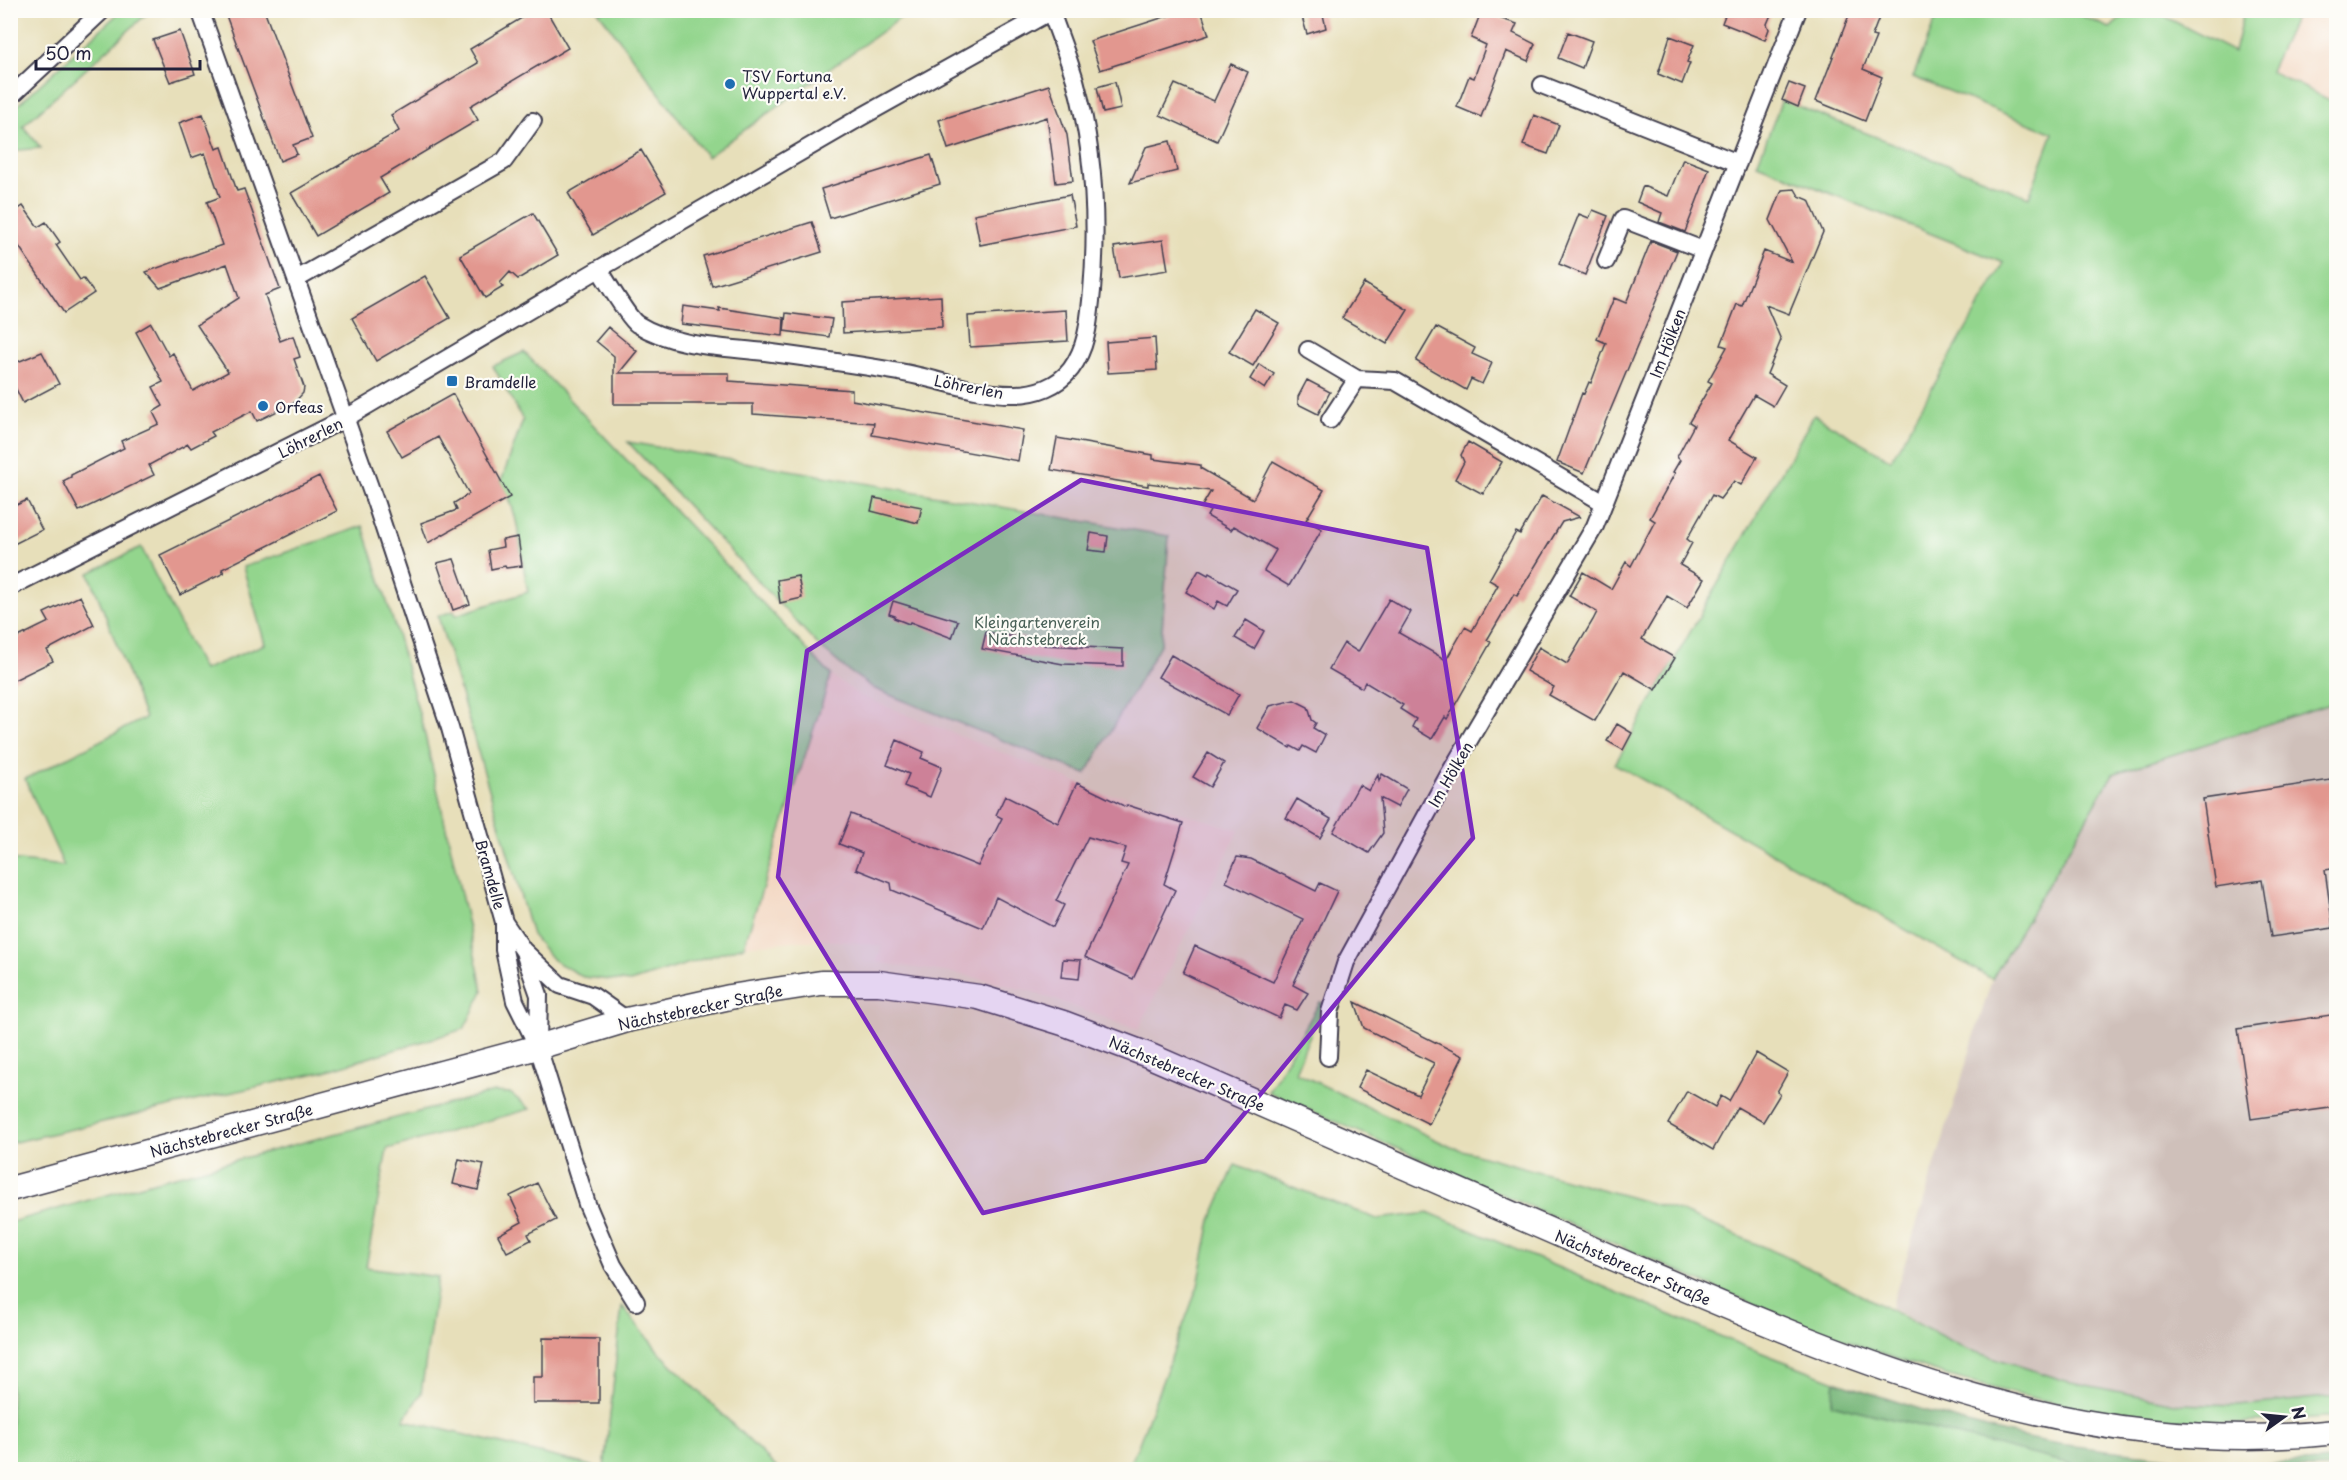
<svg xmlns="http://www.w3.org/2000/svg" width="2347" height="1480" font-family="'Playpen Sans',sans-serif">
  <style>
    .built { fill: #f2d4be }
    .industrial { fill: #cfc0ba }
    .green { fill: #93d58d; stroke: #5a7c64; stroke-width: 1.5 }
    .forest { fill: #76b678; stroke: #4c6c5a; stroke-width: 1.5 }
    .building { fill: #e2978f }
    .lines { fill: none; stroke-linecap: round; stroke-linejoin: round }
    .minor-casing { stroke: #403e4e; stroke-width: 20 }
    .secondary-casing { stroke: #403e4e; stroke-width: 27 }
    .minor { stroke: #fff; stroke-width: 16 }
    .secondary { stroke: #fff; stroke-width: 24 }
    .marked { fill: #7b2cbf; fill-opacity: 0.2; stroke: #7b2cbf; stroke-width: 4.5; stroke-linejoin: round }
    .poi-dot { fill: #1f6fb2; stroke: #fdfcf7; stroke-width: 2 }
    .labels { text-anchor: middle; dominant-baseline: central; stroke-width: 4.5; stroke-linejoin: round; paint-order: stroke }
    .poi-label { font-size: 15px; fill: #22223b; stroke: #fdfcf7; text-anchor: start }
    .street-label { font-size: 15px; fill: #22223b; stroke: #fdfcf7 }
    .park-label { font-size: 15px; fill: #4a6158; stroke: #fdfcf7 }
  </style>
  <rect width="100%" height="100%" fill="#fdfcf7"/>
  <filter id="ink" filterUnits="userSpaceOnUse"><feTurbulence type="fractalNoise" baseFrequency=".0167" numOctaves="2"/><feDisplacementMap in="SourceGraphic" scale="12" xChannelSelector="R" yChannelSelector="G"/><feConvolveMatrix kernelMatrix="1 2 1 2 8 2 1 2 1" color-interpolation-filters="sRGB"/></filter>
  <filter id="wash" filterUnits="userSpaceOnUse"><feTurbulence type="fractalNoise" baseFrequency=".008" numOctaves="4" result="noise"/><feDisplacementMap in="SourceGraphic" scale="24" xChannelSelector="R" yChannelSelector="G"/><feGaussianBlur stdDeviation="1.35" result="paint"/><feColorMatrix in="noise" values="0 0 0 0 0 0 0 0 0 0 0 0 0 0 0 0 0 1.4 0 .05"/><feComposite in="paint" operator="in"/></filter>
  <g filter="url(#wash)">
    <rect width="100%" height="100%" fill="#e7dfba"/>
    <path class="built" d="M2298 11H2336V103L2270 71Z
      M831 675 860 696 1076 782 1102 795H1121L1239 830 1138 1030 1034 992 964 975 876 962 882 946 841 941H795L744 946Z"/>
    <path class="industrial" d="M2336 702V1396L2238 1406 2180 1404 2066 1381 1967 1349 1891 1308 1992 979 2113 774Z"/>
    <path class="green" d="M121 11H150L23 126 41 148 11 151V111Z
      M598 11H910L707 157Z
      M1939 11H2071L2110 28 2129 11H2154L2234 52 2244 11H2298L2270 71 2336 103V702L2113 774 1992 979 1615 764 1814 415 1891 460 2004 263 1757 164 1782 100 2029 197 2053 133 1913 77Z
      M524 352 831 675 744 946 630 982 583 977 553 960 532 935 438 616 454 611 456 615 528 592C520 555 521 515 501 482L523 420 493 366Z
      M628 442 1169 536 1161 643 1086 774 875 689 847 670 818 645Z
      M363 526 396 630 425 735 483 991 464 1029 325 1071 11 1143V860L64 866 25 779 145 718 89 573 141 547 203 670 265 644 243 567Z
      M1320 1002 1323 1003 1295 1072 1451 1147 1679 1211 1787 1257 1967 1349 2066 1381 2180 1404 2238 1406 2336 1396V1416C2289 1420 2242 1425 2195 1422 1992 1410 1811 1330 1627 1249 1508 1197 1388 1145 1268 1092Z
      M494 1092 510 1093 530 1109 387 1149 366 1267 438 1277 421 1393 404 1420 604 1469 622 1306 659 1352 778 1469H11V1222L160 1180Z
      M1235 1165 1377 1219 1430 1213 1734 1342 1835 1381 1832 1404 2098 1469 1126 1470 1138 1446 1198 1286 1211 1220Z"/>
    <path class="forest" d="M1835 1381C1893 1401 1951 1420 2010 1434 2053 1445 2097 1449 2141 1454 2206 1463 2271 1468 2336 1460V1469L2098 1470 2087 1468 1832 1404Z"/>
    <g id="blocks">
      <path class="building" d="M224 10H264L312 138 293 145 297 154 280 161Z
        M535 10H546L568 48 470 106 478 120 380 178 389 193 316 236 291 193 399 131 391 115 478 63 470 49Z
        M1186 10H1201L1209 35 1100 70 1090 41Z
        M1300 10H1322L1326 28 1307 34Z
        M1727 10H1773L1767 24 1769 29 1765 40 1722 23Z
        M1851 10H1882L1872 36 1876 37 1863 69 1882 77 1865 121 1816 101Z
        M1481 12 1517 24 1513 33 1535 44 1528 61 1506 51 1481 117 1457 107 1469 76 1474 78 1486 45 1471 38Z
        M180 31 195 74 170 82 153 40Z
        M1568 32 1592 41 1582 68 1558 58Z
        M1670 36 1694 45 1687 62 1690 63 1682 84 1658 74Z
        M1231 64 1248 72 1217 141 1160 115 1175 84 1214 101Z
        M1115 82 1121 109 1103 113 1097 87Z
        M1789 83 1805 89 1798 107 1782 100Z
        M1049 85 1067 135 1073 181 1056 183 1047 117 948 149 939 120Z
        M203 114 216 149 222 147 237 191 244 189 266 250 280 289 265 295 280 341 293 336 300 357 294 359 304 387 303 393 294 403 257 421 252 411 211 432 214 436 191 448 188 444 149 465 154 475 79 511 63 481 71 477V475L124 448 121 441 159 424 153 412 163 406 153 387 163 382 136 332 151 323 169 356 173 353 193 391 228 372 197 325 239 298 227 264 160 288 146 272 222 245 207 202 220 197 205 153 191 158 179 123Z
        M1534 115 1559 125 1548 154 1523 145Z
        M1170 141 1177 171 1130 183 1146 147Z
        M641 150 666 192 593 235 568 193Z
        M931 155 940 184 830 218 821 189Z
        M1683 159 1709 169 1685 232 1659 222 1662 213 1637 202 1643 186 1668 196Z
        M1795 189 1799 196 1809 200 1823 232 1789 314 1766 305 1781 340 1767 374 1785 385 1773 406 1754 395 1728 440 1757 457 1741 485 1734 481 1720 499 1712 495 1687 539 1692 543 1680 565 1704 579 1687 608 1667 596 1642 639 1675 658 1656 690 1624 671 1595 721 1549 695 1554 687 1526 671 1539 647 1567 664 1593 620 1597 612 1569 596 1583 572 1611 589 1626 562 1631 566 1655 521 1650 518 1675 473 1673 472 1680 460 1677 457 1694 425 1689 422 1712 383 1708 381 1727 347 1721 345 1737 304 1742 306 1764 251 1792 262 1770 220 1782 190Z
        M1070 195 1076 226 980 245 974 214Z
        M23 206 38 227 46 222 60 242 56 245 80 280 83 278 94 293 64 313 10 233V215Z
        M1593 210 1608 216 1585 275 1559 264 1579 214 1589 218Z
        M533 213 558 255 518 279 510 272 500 283 503 287 485 298 460 255Z
        M812 222 822 252 712 286 703 256Z
        M1163 240 1168 270 1119 278 1114 247Z
        M1651 241 1677 251 1584 473 1557 462 1582 393 1584 394 1589 382 1591 383 1606 343 1597 339 1614 298 1626 303Z
        M425 276 450 318 376 361 352 318Z
        M1364 283 1408 310 1387 344 1342 318Z
        M941 296 942 327 843 333 842 302Z
        M683 306 720 311 719 308 784 318 783 336 681 324Z
        M1255 309 1279 323 1253 366 1229 352Z
        M1066 310 1068 341 970 347 968 316Z
        M786 313 832 319 829 337 784 331Z
        M608 327 637 351 619 373H729V381L852 390V400L1023 430 1018 461 872 435 874 423 753 414V404H614V356L596 341Z
        M1436 327 1475 348 1472 354 1492 363 1482 384 1471 379 1466 390 1416 361Z
        M1155 338 1157 370 1108 373 1106 342Z
        M42 352 59 384 23 403 10 377V365Z
        M1259 364 1274 374 1265 389 1250 379Z
        M1307 380 1330 392 1318 414 1298 404V397Z
        M453 394 510 497 428 543 421 523 457 510 454 503 469 494 438 437 402 457 387 431Z
        M1057 438 1153 455V459L1200 465V468L1253 499 1273 461 1324 490 1306 520 1322 529 1289 586 1264 571 1276 550 1234 526 1231 530 1207 516 1210 511 1202 506 1211 491 1148 483V486L1051 470Z
        M1468 442 1502 462 1483 494 1455 479 1464 462 1461 455Z
        M319 476 337 511 222 569 224 573 180 595 160 555Z
        M1542 496 1580 517 1562 522 1517 596 1514 594 1487 640 1491 642 1447 719 1445 717 1432 739 1412 727 1416 719 1400 709 1403 705 1365 682 1362 688 1329 669 1344 643 1358 652 1389 599 1411 612 1399 633 1446 660 1465 627 1472 631 1498 585 1489 580 1516 532 1520 534Z
        M874 498 922 507 918 523 871 511Z
        M27 500 42 530 10 546V508Z
        M1091 533 1108 536 1106 552 1088 550Z
        M518 537 522 566 506 568 505 566 491 569 488 550 503 547 502 540Z
        M454 559 470 604 453 610 437 563Z
        M1199 570 1208 575 1209 573 1237 589 1227 606 1218 601 1214 609 1186 592Z
        M798 576 802 598 780 603 777 580Z
        M80 596 94 625 47 650 53 661 10 682V641L49 622 44 613Z
        M893 601 958 621 952 638 910 622 909 624 894 618 895 616 889 614Z
        M1246 620 1264 631 1254 649 1235 638Z
        M986 632 1044 642V645L1123 649V666L1063 664 982 649Z
        M1171 655 1239 694 1227 715 1158 677Z
        M1294 700 1308 707 1312 720 1316 723 1313 728 1325 735 1316 753 1303 746 1300 751 1291 746 1290 748 1257 728 1270 706Z
        M1617 724 1632 733 1623 750 1607 741Z
        M897 740 924 752 921 758 942 767 930 797 904 786 909 774 887 765Z
        M1208 753 1224 763 1210 787 1193 777Z
        M1382 774 1407 789 1397 807 1380 798 1383 833 1369 853 1333 832 1359 785 1369 791 1378 775 1379 781Z
        M2337 779V868L2325 870 2333 928 2271 937 2262 880 2216 887 2203 799Z
        M1077 783 1126 807 1127 805 1183 823 1164 884 1175 890 1133 979 1085 957 1128 865 1121 863 1126 848 1088 837 1056 901 1064 905 1053 927 996 897 983 928 892 890 891 883 856 869 862 853 839 844 851 814 978 866 1002 818 996 815 1005 796 1058 823Z
        M1297 799 1331 819 1320 838 1286 818Z
        M1237 857 1251 859 1316 891 1320 883 1337 891 1293 985 1308 993 1297 1010 1285 1005 1279 1018 1183 973 1195 946 1273 982 1303 919 1226 882Z
        M1063 959 1081 960 1079 979 1061 977Z
        M1355 1002 1463 1056 1429 1124 1357 1088 1366 1070 1418 1095 1434 1063 1364 1028Z
        M2337 1014V1107L2251 1119 2238 1029Z
        M1756 1053 1788 1072 1777 1092 1780 1094 1777 1099 1763 1122 1737 1107 1713 1150 1668 1124 1687 1091 1715 1107 1721 1096 1729 1101Z
        M459 1159 484 1164 478 1190 453 1184Z
        M537 1183 556 1220 528 1234 531 1240 507 1252 498 1235 522 1222 510 1196Z
        M543 1338 599 1339V1403H533V1377H543Z"/>
    </g>
  </g>
  <g filter="url(#ink)">
    <use href="#blocks" fill-opacity="0" stroke="#403e4e" stroke-width="1.5"/>
    <g class="lines">
      <defs>
        <path id="minor" d="M200 10 376 504 450 728 504 922V950L515 1001 538 1047 587 1204 613 1265 636 1302
          M1542 85 1738 163
          M10 97 103 10
          M1606 261 1623 219 1703 250
          M599 269C606 280 628 318 637 324 674 347 723 347 765 352 810 358 855 364 899 372 937 378 976 395 1015 394 1036 394 1058 386 1071 369 1088 346 1089 319 1092 291 1098 221 1094 149 1075 80 1068 57 1059 34 1051 12
          M297 279 504 161 533 121
          M1308 350 1357 379 1395 381 1604 503
          M1330 420 1357 379
          M10 587 346 418 599 269 861 117 1053 10
          M504 922 523 950 560 985 593 996 627 1020
          M525 955 539 995 538 1043
          M1328 1057 1330 1012 1346 962 1448 776 1595 526 1798 10"/>
        <path id="secondary" d="M10 1189 538 1047 627 1020 730 997 821 983H879L979 997 1063 1023 1148 1055C1303 1122 1457 1191 1613 1258 1846 1358 2075 1461 2336 1432"/>
      </defs>
      <use href="#minor" class="minor-casing"/>
      <use href="#secondary" class="secondary-casing"/>
      <use href="#minor" class="minor"/>
      <use href="#secondary" class="secondary"/>
    </g>
  </g>
  <path class="marked" d="M1081 480 1427 548 1473 838 1205 1161 983 1213 778 877 807 651Z"/>
  <g class="poi-dot">
    <circle cx="730" cy="84" r="6"/>
    <rect x="446" y="375" width="12" height="12" rx="3"/>
    <circle cx="263" cy="406" r="6"/>
  </g>
  <g class="labels">
    <g class="poi-label">
      <text x="742" y="75">TSV Fortuna<tspan x="742" dy="17">Wuppertal e.V.</tspan></text>
      <text x="464" y="381">Bramdelle</text>
      <text x="275" y="406">Orfeas</text>
    </g>
    <g class="street-label">
      <text transform="translate(1667 343) rotate(-69)">Im Hölken</text>
      <text transform="translate(969 386) rotate(11)">Löhrerlen</text>
      <text transform="translate(310 437) rotate(-27)">Löhrerlen</text>
      <text transform="translate(1450 774) rotate(-60)">Im Hölken</text>
      <text transform="translate(491 874) rotate(74)">Bramdelle</text>
      <text transform="translate(700 1007) rotate(-12)">Nächstebrecker Straße</text>
      <text transform="translate(1187 1073) rotate(23)">Nächstebrecker Straße</text>
      <text transform="translate(231 1130) rotate(-15)">Nächstebrecker Straße</text>
      <text transform="translate(1633 1267) rotate(23)">Nächstebrecker Straße</text>
    </g>
    <g class="park-label">
      <text x="1037" y="621">Kleingartenverein<tspan x="1037" dy="17">Nächstebreck</tspan></text>
    </g>
  </g>
  <rect width="2347" height="1480" fill="none" stroke="#fdfcf7" stroke-width="36"/>
  <g transform="translate(2284 1417) rotate(75)" stroke="#fdfcf7" stroke-width="4.5" paint-order="stroke">
  <path d="M0-4.5L10 22L0 15L-10 22Z" fill="#22223b"/>
  <text y="-9" font-size="16" font-weight="bold" text-anchor="middle" fill="#22223b">N</text>
  </g>
  <path d="M36 60v9h164v-9" fill="none" stroke="#22223b" stroke-width="3"/>
  <text x="45" y="60" font-size="18" fill="#22223b" stroke="#fdfcf7" stroke-width="4.5" paint-order="stroke">50 m</text>
</svg>
